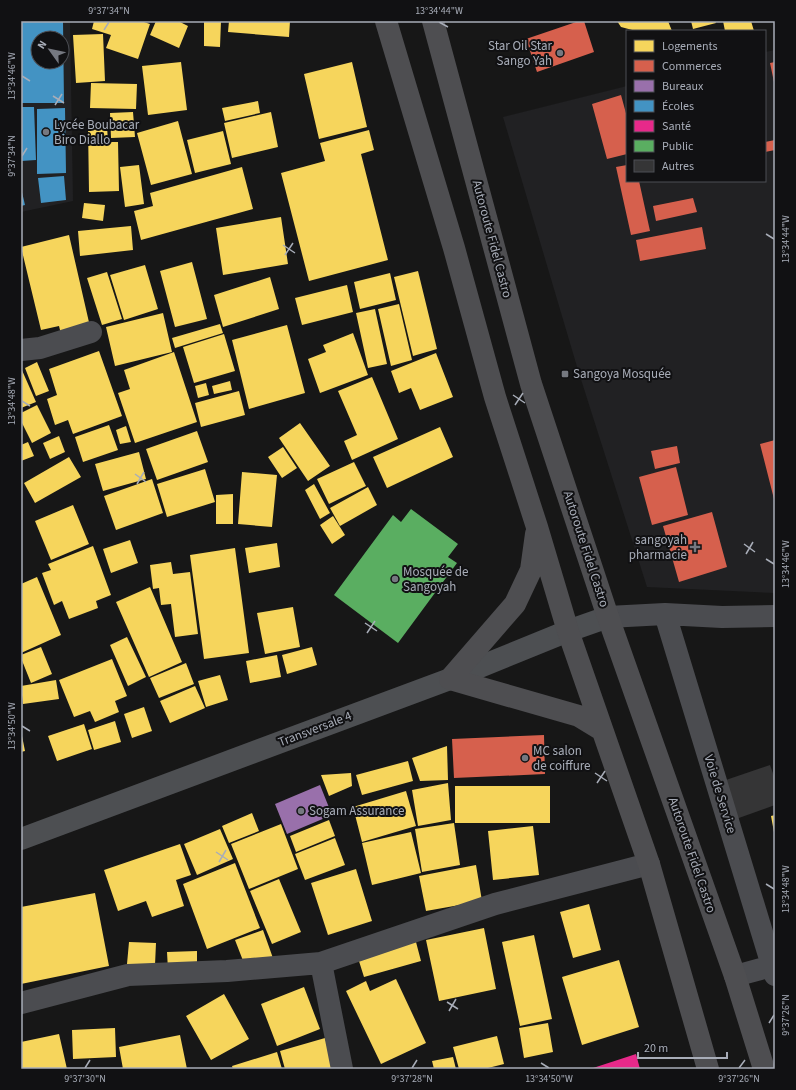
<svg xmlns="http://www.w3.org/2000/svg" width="796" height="1090" font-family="'Source Sans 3',sans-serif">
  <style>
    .built { fill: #212123; fill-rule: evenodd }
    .homes { fill: #f6d55c }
    .shops { fill: #d6604d }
    .offices { fill: #9970ab }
    .schools { fill: #4393c3; fill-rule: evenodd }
    .health { fill: #e7298a }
    .public { fill: #5aae61 }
    .building { fill: #353536 }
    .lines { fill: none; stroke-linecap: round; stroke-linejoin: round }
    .minor { stroke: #4b4c50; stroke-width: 22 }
    .major { stroke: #4d4f52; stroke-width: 22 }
    .highway { stroke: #4e4e51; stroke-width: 22 }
    .ticks { fill: none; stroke: #a8adb8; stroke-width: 1.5 }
    .poi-dot { fill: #757880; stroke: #111113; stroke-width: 1.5 }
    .labels { text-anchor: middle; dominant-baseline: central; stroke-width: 4; stroke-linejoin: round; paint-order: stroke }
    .poi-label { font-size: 13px; fill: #a8adb8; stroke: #111113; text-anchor: start }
    .street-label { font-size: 13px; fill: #a8adb8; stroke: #111113 }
    .neatline { fill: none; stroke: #a8adb8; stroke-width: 1.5 }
    .ticks-label { font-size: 10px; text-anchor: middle; fill: #a8adb8 }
  </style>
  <rect width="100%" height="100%" fill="#171717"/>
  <path class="built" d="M21 21H70L73 201 21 212ZM38 38H62V62H38Z
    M775 50V593L647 587 578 370 503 117 627 86V181H765V52Z"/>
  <path class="homes" d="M94 21H141L150 24 138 59 106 48 111 35 92 29Z
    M156 21H178L188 26 179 48 150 35Z
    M204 21H221L220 47 204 46Z
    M229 21H290L289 37 228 32Z
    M617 21H668L672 31H636L621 27Z
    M691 21H715L716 23 693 29Z
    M723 21H751L754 31H725Z
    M103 34 105 81 76 83 73 35Z
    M181 62 187 110 148 115 142 66Z
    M352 62 367 127 319 139 304 74Z
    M91 83 137 84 136 109 90 108Z
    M258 101 260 113 225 121 222 108Z
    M133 112 135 137 111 138 110 113Z
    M271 112 278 147 232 158 224 123Z
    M178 121 192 174 151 185 137 133Z
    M88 126H107L108 142H118L119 191 89 192Z
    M369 130 374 150 361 154 388 260 309 281 281 173 325 161 320 143Z
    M223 131 231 164 195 173 187 140Z
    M139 165 144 204 125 207 120 167Z
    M242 167 253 209 141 240 134 211 153 206 150 193Z
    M84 203 105 205 103 221 82 218Z
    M281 217 288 264 223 275 216 228Z
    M131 226 133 250 80 256 78 231Z
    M69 235 91 331 62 338 59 326 41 330 21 247Z
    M192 262 207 319 175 327 160 271Z
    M145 265 158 309 124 320 110 275Z
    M418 271 437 349 413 356 394 277Z
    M107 272 122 319 102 325 87 278Z
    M390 273 396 300 360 309 354 282Z
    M270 277 279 309 223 327 214 295Z
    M347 285 353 312 302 325 295 298Z
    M399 304 412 360 391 366 378 309Z
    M375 309 387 364 368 368 356 313Z
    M163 313 172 352 115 366 106 327Z
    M220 324 223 333 175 348 172 338Z
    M287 325 305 393 249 409 232 340Z
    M353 333 368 375 320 393 308 359 326 352 323 345Z
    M224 334 235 371 194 383 183 347Z
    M99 351 122 416 73 434 68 420 55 425 47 399 57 395 49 369Z
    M174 352 197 422 135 443 118 393 130 389 124 370Z
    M436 353 453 397 420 410 411 388 399 393 391 371Z
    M37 362 49 391 36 396 25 368Z
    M21 368 36 402 21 408Z
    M372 377 398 439 352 460 344 441 357 435 338 391Z
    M230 381 232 390 214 394 212 386Z
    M206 383 209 395 198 398 195 386Z
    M239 391 245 415 201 427 195 403Z
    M37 405 51 433 32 443 21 421V413Z
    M300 423 330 466 308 481 279 438Z
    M109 425 118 450 83 462 75 437Z
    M126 426 131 442 120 444 116 430Z
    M440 427 453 457 387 488 373 457Z
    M197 431 208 462 157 480 146 449Z
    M59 436 65 452 50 459 43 443Z
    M28 442 34 456 21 461V445Z
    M283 447 297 468 282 478 268 457Z
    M139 452 146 479 103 491 95 464Z
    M69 457 81 477 35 503 24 483Z
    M354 462 366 486 329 504 317 479Z
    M205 469 215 502 167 517 157 484Z
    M242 472 277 475 272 527 238 524Z
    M152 479 163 513 116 530 104 496Z
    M314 484 330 513 320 519 305 490Z
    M368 487 377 505 340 526 330 508Z
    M233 494V524H216V495Z
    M73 505 89 544 51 560 35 521Z
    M333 516 345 535 332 544 320 525Z
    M130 540 138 563 111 573 103 549Z
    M277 543 280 567 249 573 245 548Z
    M93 546 111 595 96 601 98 608 69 619 62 601 54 605 42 573 51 570 48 564Z
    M235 548 249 653 204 659 190 555Z
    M171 562 173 574 190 572 198 634 175 637 171 604 161 605 159 588 153 589 150 565Z
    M37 577 61 635 21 653V584Z
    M150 587 182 662 149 677 116 602Z
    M293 607 300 647 265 654 257 613Z
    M127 637 146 677 128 686 110 645Z
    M41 647 52 674 31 683 21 658V655Z
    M312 647 317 665 287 674 282 655Z
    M277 655 281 677 250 683 246 661Z
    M112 659 127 696 115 701 119 712 95 722 90 711 74 717 59 680Z
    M186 663 194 684 159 698 150 678Z
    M220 675 228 700 206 707 198 681Z
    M56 680 59 699 23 704 21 686Z
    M195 686 205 708 170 723 160 701Z
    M144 707 152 731 132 738 124 714Z
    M115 721 121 742 94 750 88 730Z
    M84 724 92 749 57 761 48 736Z
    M21 731 25 751 21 752Z
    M447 746 448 780 420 781 412 758Z
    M408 761 413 781 362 795 356 775Z
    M351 773 352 786 329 796 321 775Z
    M448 783 451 820 418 826 412 790Z
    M455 786H550V823H455Z
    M406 791 416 826 362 842 353 807Z
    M252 813 259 831 229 843 222 826Z
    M775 815V832H774L771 816Z
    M329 820 335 836 296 852 290 836Z
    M454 823 460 865 422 872 415 829Z
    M281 824 298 869 249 889 231 844Z
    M533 826 539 875 493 880 488 831Z
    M220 829 233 859 197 875 184 844Z
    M411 832 421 873 372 885 362 843Z
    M335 838 345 865 305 880 295 854Z
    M180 844 191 875 176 880 184 906 152 917 146 901 118 911 104 870Z
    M235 863 260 928 207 949 183 884Z
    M476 865 482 901 426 911 419 876Z
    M356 869 372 921 328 935 311 883Z
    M279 879 301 932 272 944 250 891Z
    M95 893 109 966 21 984V907Z
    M589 904 601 950 573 958 560 912Z
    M484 928 496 989 439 1001 426 940Z
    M263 930 274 961 247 971 235 940Z
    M534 935 552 1019 520 1026 502 942Z
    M129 942 156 943 155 965 127 964Z
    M416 942 421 961 364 977 358 958Z
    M197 951V969L168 970 167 952Z
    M619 960 639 1027 582 1045 562 977Z
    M396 979 426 1043 381 1064 346 991 366 981 370 991Z
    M304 987 320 1029 277 1046 261 1004Z
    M224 994 249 1039 211 1060 186 1016Z
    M548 1023 553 1052 524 1058 519 1028Z
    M115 1028 116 1057 73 1059 72 1030Z
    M59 1034 67 1069H21V1042Z
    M180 1035 187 1069H123L119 1047Z
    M497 1036 504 1064 484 1069H459L453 1047Z
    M325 1038 334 1069H285L280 1051Z
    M277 1052 282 1069H233L232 1066Z
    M453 1057 456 1069H434L432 1061Z"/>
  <path class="shops" d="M579 21H584L594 52 537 72 526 39Z
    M775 62V82H774L770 63Z
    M621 95 627 117V154L607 159 592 104Z
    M775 140V150L765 152V142Z
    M627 165V181H639L650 231 631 235 616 167Z
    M693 198 697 212 656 221 653 206Z
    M702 227 706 249 640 261 636 240Z
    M775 440V499H774L760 444Z
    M677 446 680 463 655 469 651 451Z
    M676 467 688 515 652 525 639 477Z
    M712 512 727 567 679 582 663 526Z
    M544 735 545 774 454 778 452 739Z"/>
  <path class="offices" d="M320 785 332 815 287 834 275 804Z"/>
  <path class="schools" d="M21 21H63L64 103H21ZM38 38H62V62H38Z
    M21 107H34L36 160 21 161Z
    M65 108 66 173 37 174V109Z
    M64 176 66 200 41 203 38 178Z
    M21 188 25 205 21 206Z"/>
  <path class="health" d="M636 1054 640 1069H590Z"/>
  <path class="public" d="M411 509 458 544 448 557 457 563 398 643 334 595 393 515 401 522Z"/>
  <path class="building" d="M770 765 775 779V805L736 819 723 781Z"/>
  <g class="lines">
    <path class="minor" d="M21 350 40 348 91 332
      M665 614 775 975
      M608 617 665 614 722 617 775 616
      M735 976 772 966
      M21 1003 128 975 227 971 321 963
      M342 1069 321 963 495 904 649 864"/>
    <path class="major" d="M21 839 450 679 568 631 608 617"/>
    <path class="highway" d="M386 21 454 248 495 397 537 527 568 631 649 864 708 1069
      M433 21 531 384 608 617 735 976 764 1069
      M536 534 531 570 515 604 450 679 579 716 602 730"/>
  </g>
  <path class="ticks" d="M439 22 448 27M104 30 109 22M22 76 30 81M53 96 64 103M55 105 62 94M22 156 27 148M766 234 774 239M283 245 295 253M285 255 293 243M513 395 525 403M22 401 30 406M515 405 523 393M135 474 146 482M137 484 144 472M744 544 755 552M746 554 753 542M766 559 774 564M365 623 377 631M367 633 375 621M22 726 30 731M595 773 607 781M597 783 605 771M216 852 228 860M219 862 226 850M766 884 774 889M447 1002 458 1009M449 1011 456 999M769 1023 774 1015M541 1063 549 1068M85 1068 90 1060M412 1068 417 1060M739 1068 745 1060"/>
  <g class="poi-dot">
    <circle cx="560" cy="53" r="4"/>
    <circle cx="46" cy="132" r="4"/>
    <rect x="561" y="370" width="8" height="8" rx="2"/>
    <path d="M693 541h4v4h4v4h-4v4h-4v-4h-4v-4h4z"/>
    <circle cx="395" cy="579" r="4"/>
    <circle cx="525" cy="758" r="4"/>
    <circle cx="301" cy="811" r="4"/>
  </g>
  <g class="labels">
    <g class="poi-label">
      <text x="552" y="46" text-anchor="end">Star Oil Star<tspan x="552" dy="15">Sango Yah</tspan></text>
      <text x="54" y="125">Lycée Boubacar<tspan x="54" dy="15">Biro Diallo</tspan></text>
      <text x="573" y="374">Sangoya Mosquée</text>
      <text x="687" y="540" text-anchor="end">sangoyah<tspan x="687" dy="15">pharmacie</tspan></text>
      <text x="403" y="572">Mosquée de<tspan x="403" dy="15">Sangoyah</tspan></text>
      <text x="533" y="751">MC salon<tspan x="533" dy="15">de coiffure</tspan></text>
      <text x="309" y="811">Sogam Assurance</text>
    </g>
    <g class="street-label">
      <text transform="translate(492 239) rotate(75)">Autoroute Fidel Castro</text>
      <text transform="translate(586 549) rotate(72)">Autoroute Fidel Castro</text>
      <text transform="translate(315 729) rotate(-21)">Transversale 4</text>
      <text transform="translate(720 794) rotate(73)">Voie de Service</text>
      <text transform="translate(692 855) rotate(71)">Autoroute Fidel Castro</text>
    </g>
  </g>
  <rect width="796" height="1090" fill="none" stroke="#111113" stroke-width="44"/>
  <rect x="626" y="30" width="140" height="152" fill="#111113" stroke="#4d4f55"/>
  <rect x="634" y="40" width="20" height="12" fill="#f6d55c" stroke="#4d4f55"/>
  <text x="662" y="50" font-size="12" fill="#a8adb8">Logements</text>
  <rect x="634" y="60" width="20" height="12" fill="#d6604d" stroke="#4d4f55"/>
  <text x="662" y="70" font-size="12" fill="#a8adb8">Commerces</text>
  <rect x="634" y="80" width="20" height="12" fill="#9970ab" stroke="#4d4f55"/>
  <text x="662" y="90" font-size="12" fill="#a8adb8">Bureaux</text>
  <rect x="634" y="100" width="20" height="12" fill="#4393c3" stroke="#4d4f55"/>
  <text x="662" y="110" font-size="12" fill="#a8adb8">Écoles</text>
  <rect x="634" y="120" width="20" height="12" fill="#e7298a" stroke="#4d4f55"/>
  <text x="662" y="130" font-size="12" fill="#a8adb8">Santé</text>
  <rect x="634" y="140" width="20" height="12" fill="#5aae61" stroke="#4d4f55"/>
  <text x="662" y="150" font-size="12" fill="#a8adb8">Public</text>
  <rect x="634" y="160" width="20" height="12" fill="#353536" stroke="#4d4f55"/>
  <text x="662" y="170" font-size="12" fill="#a8adb8">Autres</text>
  <g transform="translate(50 50) rotate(303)"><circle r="19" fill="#111113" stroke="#4d4f55"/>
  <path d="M0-3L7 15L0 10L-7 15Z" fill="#757880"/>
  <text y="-6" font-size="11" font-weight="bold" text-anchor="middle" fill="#a8adb8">N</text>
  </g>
  <path d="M638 1052v6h89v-6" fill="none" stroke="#a8adb8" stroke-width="2"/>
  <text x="644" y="1052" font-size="12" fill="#a8adb8" stroke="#111113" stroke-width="3" paint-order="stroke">20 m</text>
  <rect x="22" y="22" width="752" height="1046" class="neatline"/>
  <g class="ticks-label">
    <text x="109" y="14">9°37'34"N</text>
    <text x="439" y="14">13°34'44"W</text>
    <text transform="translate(11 76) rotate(-90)" y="4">13°34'46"W</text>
    <text transform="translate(11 156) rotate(-90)" y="4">9°37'34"N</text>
    <text transform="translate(785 239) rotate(-90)" y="4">13°34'44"W</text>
    <text transform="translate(11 401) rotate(-90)" y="4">13°34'48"W</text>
    <text transform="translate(785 564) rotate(-90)" y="4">13°34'46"W</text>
    <text transform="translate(11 726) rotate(-90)" y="4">13°34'50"W</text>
    <text transform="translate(785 889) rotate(-90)" y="4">13°34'48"W</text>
    <text transform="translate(785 1015) rotate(-90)" y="4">9°37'26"N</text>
    <text x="85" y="1082">9°37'30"N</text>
    <text x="412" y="1082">9°37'28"N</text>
    <text x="549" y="1082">13°34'50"W</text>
    <text x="739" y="1082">9°37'26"N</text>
  </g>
</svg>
